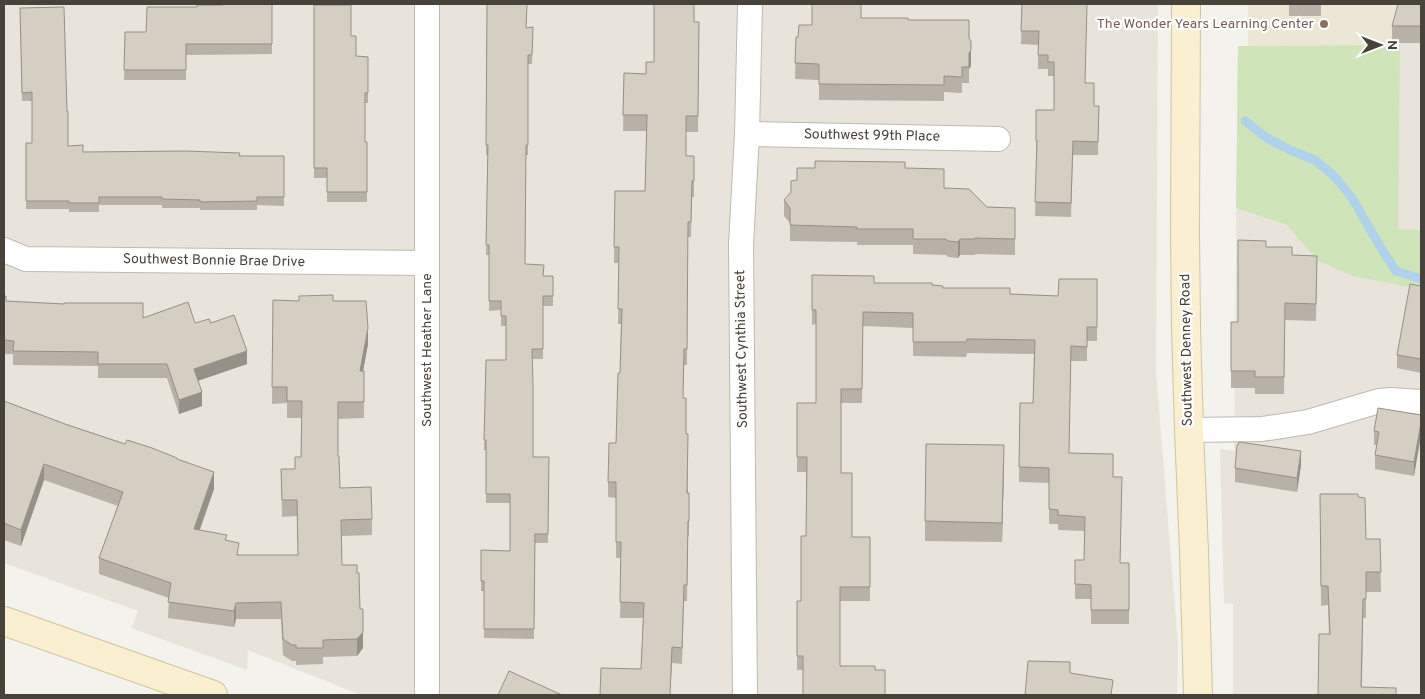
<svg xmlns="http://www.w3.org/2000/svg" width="1425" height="699" font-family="Overpass,sans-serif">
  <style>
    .residential { fill: #e8e4db }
    .education { fill: #ece6d7 }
    .green { fill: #d0e4b9 }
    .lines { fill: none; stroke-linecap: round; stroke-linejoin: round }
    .stream { stroke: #afd1ea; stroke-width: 9 }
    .street-casing { stroke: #bfbaaf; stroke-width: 26 }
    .secondary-casing { stroke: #cfc4a0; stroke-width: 30 }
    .street { stroke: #fff; stroke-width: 24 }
    .secondary { stroke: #faf0d1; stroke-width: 28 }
    .wall { fill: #b7b1a7 }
    .shaded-wall { fill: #959088 }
    .building { fill: #d5cec2; stroke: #959088 }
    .education-dot { fill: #8d6e63; stroke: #fff; stroke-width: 2 }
    .labels { text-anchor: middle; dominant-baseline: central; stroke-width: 4.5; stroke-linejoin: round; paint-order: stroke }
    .education-label { font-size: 14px; fill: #785e54; stroke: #fff; text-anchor: end }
    .street-label { font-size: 14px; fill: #48433a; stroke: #fff }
  </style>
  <rect width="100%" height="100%" fill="#f4f2ec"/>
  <path class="residential" d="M4 4H1158L1156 371 1178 645 1177 695H361L248 650 247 670 131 628 138 611 4 563Z
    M1401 4H1421V695H1233V604L1224 603 1220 449 1234 451 1238 46 1400 45Z"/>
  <path class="education" d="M1248 4H1401L1400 45 1248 46Z"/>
  <path class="green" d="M1400 45 1398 229 1421 230V289L1352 276 1317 260 1287 225 1236 208 1238 46Z"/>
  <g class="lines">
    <path class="stream" d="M1245 121 1267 138 1290 150 1315 160 1335 177 1352 198 1381 248 1396 271 1421 279"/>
    <defs>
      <path id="street" d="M427 4V695
        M747 134 998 139
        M4 250 26 259 427 263
        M1189 430 1262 429 1308 422 1379 401 1391 400 1421 402
        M745 695 741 245 747 134 750 4"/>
      <path id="secondary" d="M1186 4 1185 234 1186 328 1189 430 1194 551 1198 695
        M4 621 213 695"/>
    </defs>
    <use href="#street" class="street-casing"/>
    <use href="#secondary" class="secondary-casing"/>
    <use href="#street" class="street"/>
    <use href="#secondary" class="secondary"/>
  </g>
  <path class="wall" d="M220 4H272V54L186 55V80H124L125 32H146L197 7 220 5Z
    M487 4 526 28 533 27 532 64H528V155H526L525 264 544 276H553V306H543V359H532L533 457H549L548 543H535L534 639 484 638V591H481V550L510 551V503H486V450H484L486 360H506V326H501V310L489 311V255H486L488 155H486Z
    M1022 4 1086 83 1094 106H1099L1098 155H1073L1071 217 1035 216 1037 155H1036V110H1054V76H1048V69H1038V45L1021 44Z
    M1289 4H1321V16H1289Z
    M1421 4V43H1392V26Z
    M314 5 351 36 356 56 368 57V103H365V142H367V202H327V178H314Z
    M20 8 68 146 83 152 240 156H284V206L257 205V210H200V208H162V205H99V212H69V209H26V143H32V101H22Z
    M861 18 908 20 969 38 971 66 969 69V83H962V93L944 92V101L819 100V80L795 79 796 37H798L812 25Z
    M694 22H699L698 132H686V156H694V197H692L691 237H688L687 365H684L683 398 686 434 688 493H689V536H688L687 601H684L682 664 672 663 641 669 643 618H620L621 558H616V498L608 497V482L616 443 620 373 621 324H618L619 263H614L615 191H645L647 131H623L624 73 646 74 654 62Z
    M905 168 944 188 987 207 1015 208V255L975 254V255H960L958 258 948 257 946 255 913 254V245H857V242L790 241V223L784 216V200Z
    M1266 247 1292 255 1317 256 1316 321 1285 320 1284 394H1255V388H1231V322H1238Z
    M812 275 874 283 932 285 943 288 1010 294 1058 296 1097 279V341H1087V361H1071L1069 453 1113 477 1122 491 1120 563H1129V624H1091V599H1075V560H1084V531L1058 530V524H1049V483L1019 482 1020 403H1033L1034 354 967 353 966 357 913 356V328L863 326 862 403H841V473L852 537H870V601H840V666L875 670 885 695H803V670H797V601H801L806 536V472H797V403H816V324L812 325Z
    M1421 286V373L1397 368V355Z
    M4 296 6 301 143 318 195 323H211L247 364 198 381 202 406 179 414 167 378H98V366L13 365V354H4Z
    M299 296 333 301 368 344 363 371H364V418L338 419V456L340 488 372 519V535L342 536V565L357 573 363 648 357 656 323 657V664L296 665V661H292L283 655 281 619H236L234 627 168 618 169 598 99 574V558L118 506 44 480 21 546 4 540V401L65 424 125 444 177 459 214 489 200 530 227 541 239 555H298L297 516 282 517 281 469H295V457H301L302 418H287V403L272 404 273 300 299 301Z
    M1421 415 1414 476 1375 469V455L1377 445H1374V431Z
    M1004 464 1002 542 925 541V521Z
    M1301 465 1297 492 1235 482V468Z
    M1320 494 1358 497 1366 539H1380L1381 592H1366V618H1363L1362 687 1318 695 1329 634 1328 605 1321 606Z"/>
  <path class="shaded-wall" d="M971 50V66L969 69V53Z
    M960 239V255L958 258V242Z
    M368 328V344L360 387V371Z
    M247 351V364L194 382V369Z
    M202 392V406L179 414V400Z
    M1421 423V436L1414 476V462Z
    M1004 445V464L1002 542V523Z
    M1301 451V465L1297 492V478Z
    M44 464V480L21 546V530Z
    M214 472V489L194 545V529Z
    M236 603V619L234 627V611Z
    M363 632V648L357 656V639Z
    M672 647V663L670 695Z"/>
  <path class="building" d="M223 4H272V44H186V70H124L125 32H146L147 7H197V5H223Z
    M487 4H527L526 28 533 27 532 55H528V145H526L525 264 544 265 543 276H553V296H543V349H532L533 384V457H549L548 534H535L534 629H484V581H481V550L510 551V494H486V440H484L486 360H506V316H501V301H489V245H486L488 145H486Z
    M654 4H694V22H699L698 116H686V156H694V181H692L691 222H688L687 349H684L683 398H686V434H688L687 493H689V521H688L687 585H684L682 648 672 647 670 695H600L601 668 641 669 644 603 620 602 621 542H616V482H608L609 443H616L618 373H620L622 309H618L619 247H614L615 191H645L647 115H623L624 73 646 74V62H654Z
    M812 4H861V18H908V20H969V38L971 41V50L969 53V67H962V77L944 76V85L819 84V64L795 63 796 37H798L799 25H812Z
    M1022 4H1087L1085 83H1094V106H1099L1098 142 1073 141 1071 203 1035 202 1037 141H1036V110H1054V62H1048V55H1038L1039 31H1021Z
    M1398 4H1421V26H1392Z
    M314 5H351V36H356V56L368 57V93H365V142H367V192H327V168H314Z
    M64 7 67 111H68V146L83 145V152L186 151 240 153 239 156H284V197H257V201L200 202V200L162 199V197H99V203H69V201H26V143H32V92L22 93 20 8Z
    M815 161 905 162V168L944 169V188L969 189 987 207 1015 208V239L975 238V239H960L958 242 948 241 946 239H913V229H857V227L790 225V208L784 200 791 192V181L797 180V168H815Z
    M1238 240 1266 241V247H1292V255L1317 256 1316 304 1285 303 1284 377H1255V371H1231V322H1238Z
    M812 275 874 276V283H932V285L943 286V288H1010V294L1058 296 1059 279H1097V327H1087V347L1071 346 1069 453 1113 454V477H1122L1120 563H1129V610H1091V585L1075 584V560H1084L1085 517 1058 515V510L1049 509V468L1019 467 1020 403H1033L1035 340 967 339 966 342H913V313L863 312 862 389H841V473H852V537H870V587H840V666H875V670H885V695H803V656H797V601H801V536H806L807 457H797V403H816V310H812Z
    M1410 284 1421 286V359L1397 355Z
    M333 295V301H366L368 328 360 371H364V402H338V456H339L340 488 371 487 372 519 341 520 342 565H357V573H359L360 609H363V632L357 639 323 640V648H296V645H292L283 639 281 602 236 603 234 611 168 602 171 583 99 558 123 492 44 464 21 530 4 523V401L65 424 125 444 127 440 152 448 177 458V459L214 472 194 529 227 535 225 540 239 543 237 555H298L297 500H282L281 469H295V457H301L302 401H287V387H272L273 300 299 301V296Z
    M4 296H6V301L64 304V303H143V318L188 302 195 323 209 319 211 323 234 315 247 351 194 369 202 392 179 400 167 364H98V352L13 351 14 341 4 340Z
    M1378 408 1421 415V423L1414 462 1375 455 1379 432 1374 431Z
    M1239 442 1301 451 1297 478 1235 468 1237 445H1238Z
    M926 444 1004 445 1002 523 925 521Z
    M1320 494H1358V497L1365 498 1366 539H1380L1381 572H1366V599H1363L1361 687 1396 688V695H1318L1319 634H1330L1328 586H1321Z
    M1028 661 1070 662V673L1113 680 1111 695H1025Z
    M509 671 562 695H498Z"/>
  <circle class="education-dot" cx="1324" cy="24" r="5"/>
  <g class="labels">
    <g class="education-label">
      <text x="1314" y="24">The Wonder Years Learning Center</text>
    </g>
    <g class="street-label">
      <text transform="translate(872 136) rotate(1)">Southwest 99th Place</text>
      <text transform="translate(214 261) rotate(1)">Southwest Bonnie Brae Drive</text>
      <text transform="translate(742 349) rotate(-91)">Southwest Cynthia Street</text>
      <text transform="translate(427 350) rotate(-90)">Southwest Heather Lane</text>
      <text transform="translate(1187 350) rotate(-91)">Southwest Denney Road</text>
    </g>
  </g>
  <rect width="1425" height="699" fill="none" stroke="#48433a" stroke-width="10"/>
  <g transform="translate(1380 45) rotate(90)" stroke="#ffffff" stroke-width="4" paint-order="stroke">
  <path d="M0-4L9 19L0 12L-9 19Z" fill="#48433a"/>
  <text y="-8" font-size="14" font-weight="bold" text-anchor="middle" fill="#48433a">N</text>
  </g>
</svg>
